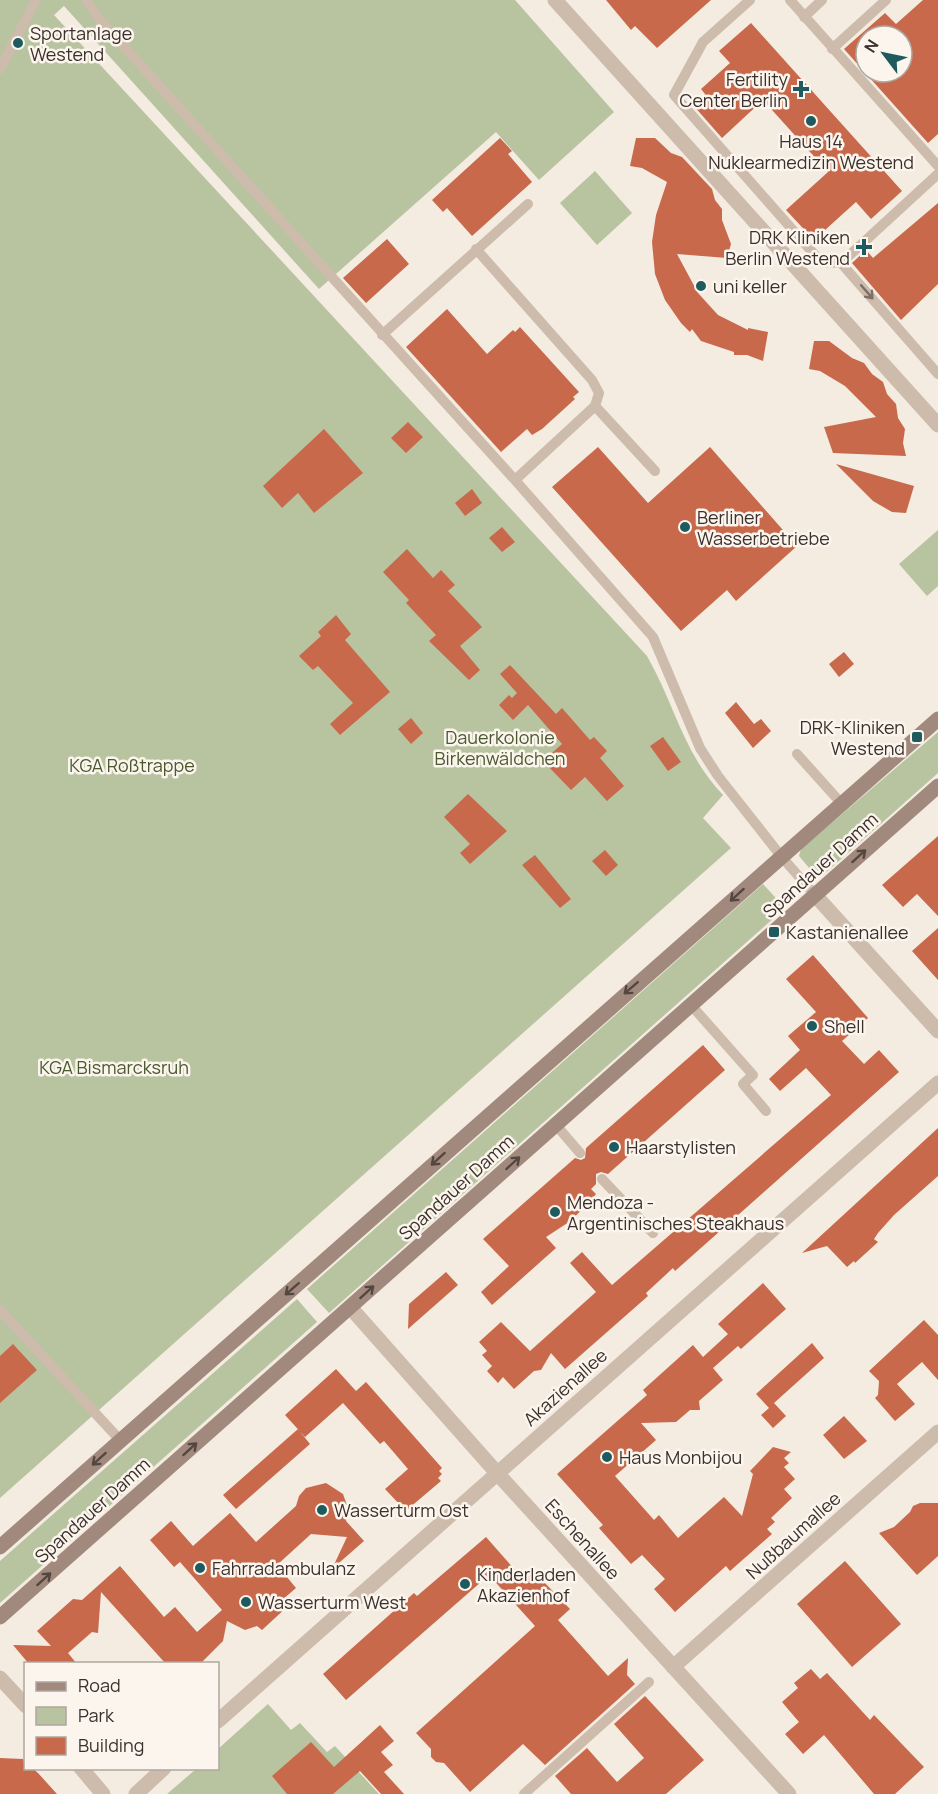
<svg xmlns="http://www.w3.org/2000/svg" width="938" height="1794" font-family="Manrope,sans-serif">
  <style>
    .green { fill: #b8c4a0 }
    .building { fill: #c8694b; fill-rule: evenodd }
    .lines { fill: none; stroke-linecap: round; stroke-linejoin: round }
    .service { stroke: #cdbbac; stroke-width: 10 }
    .minor { stroke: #cdbbac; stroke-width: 15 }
    .secondary { stroke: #a18a7d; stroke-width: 15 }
    .oneway { stroke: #7d6f65 }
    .oneway2 { stroke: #544640 }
    .poi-dot { fill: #1f5a5e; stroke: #fbf5ee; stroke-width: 2 }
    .labels { text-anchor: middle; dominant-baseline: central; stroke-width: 5; stroke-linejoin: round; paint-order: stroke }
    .poi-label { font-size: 18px; fill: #3b302b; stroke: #fbf5ee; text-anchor: start }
    .park-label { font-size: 18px; fill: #4a5a2e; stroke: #fbf5ee }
    .street-label { font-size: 18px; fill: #3b302b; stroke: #fbf5ee }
  </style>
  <rect width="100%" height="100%" fill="#f4ebe1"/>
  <path class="green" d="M0 0H515L614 112 539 180 496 132 319 289 64 6 54 15 647 656C675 705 683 753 723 795L703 818 731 848 0 1498Z
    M595 171 632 213 597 245 560 203Z
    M938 530V586L927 596 899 564Z
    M938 732V773L822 876 815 875 799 856 801 849Z
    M763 884 785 908 329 1313 307 1289Z
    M297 1299 317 1322 0 1603V1561Z
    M268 1704 291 1730 300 1723 327 1752 335 1746 379 1794H167L196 1769 218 1768V1749Z"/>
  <path class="building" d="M606 0H711L657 48 635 26 631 30Z
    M923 0H938V134L928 143 844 49 885 13 896 24ZM866 36H902V72H866Z
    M751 23 902 191 871 219 856 202 814 240 786 210 828 172 763 100 722 138 693 105 705 94 701 89 730 63 719 51Z
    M500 138 512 151 508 154 532 182 472 236 447 208 443 212 432 200Z
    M636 138H655L671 153 682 157 712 189 715 200 722 209V220L731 244 727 258 677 254 698 293 718 315 748 330V328L768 332 763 361 747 355H734V352L701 341 692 329 690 332 681 323 665 300 655 274 652 242 656 215 667 182 642 168 630 166Z
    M938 203V284L901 320 852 263 866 250 873 258Z
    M387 239 409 264 366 303 343 278Z
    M447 309 487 354 513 330 515 332 520 327 579 392 573 397 575 399 542 429 532 435 527 429 501 452 406 347Z
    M814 341H829L852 358 864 363 872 374 883 382 887 394 896 404 898 418 905 429 903 443 906 456 833 453 824 427 876 417 845 386 820 371 809 369Z
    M408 422 423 437 406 453 391 438Z
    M324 429 363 473 314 513 298 493 282 508 263 486Z
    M598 447 648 503 710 447 797 546 736 601 727 590 681 631 552 487Z
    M836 464 914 486 906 513 892 512 873 501Z
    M472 489 482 503 465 516 455 503Z
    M502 527 515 542 502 552 489 538Z
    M407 549 433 578 441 570 455 585 448 591 482 627 460 646 480 670 469 680 429 641 436 635 406 603 409 600 383 572Z
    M336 615 351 634 345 640 390 692 340 735 330 724 353 703 318 666 313 670 299 656 321 636 318 632Z
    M844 652 854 664 839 677 829 664Z
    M510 665 556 714 562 708 590 740 594 737 607 751 600 758 624 786 607 801 585 777 571 790 543 761 562 744 528 705 513 720 499 705 509 695 512 698 517 693 500 674Z
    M736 702 754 724 761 719 771 731 753 748 725 713Z
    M411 718 423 733 411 744 398 729Z
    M663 737 681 762 668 771 650 746Z
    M468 794 507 831 470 864 460 853 470 844 444 817Z
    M938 836V916L917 894 903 907 882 885Z
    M605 850 618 865 606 876 592 861Z
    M535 855 571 899 560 908 522 865Z
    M938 928V980L912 951Z
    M813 955 868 1018 842 1041 864 1064 879 1050 899 1072 675 1271 673 1268 646 1293 648 1296 565 1369 551 1353 541 1370 534 1371 514 1389 503 1377 498 1383 487 1371 492 1366 482 1355 487 1351 479 1342 501 1322 530 1351 596 1292 570 1263 582 1252 612 1285 831 1095 806 1068 780 1091 769 1079 800 1050 788 1036 816 1012 786 979Z
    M703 1045 725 1070 608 1174 601 1172 596 1174V1184L591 1189 596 1194 588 1204 569 1222 546 1237 556 1248 492 1305 481 1292 509 1266 483 1239 575 1158 581 1160 585 1158 586 1148Z
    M938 1128V1176L894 1215 878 1233 874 1239 878 1242 855 1263 854 1261 847 1267 827 1246 802 1253Z
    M446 1272 458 1285 408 1329 409 1304Z
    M763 1283 786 1309 741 1349 738 1346 713 1368 723 1380 699 1401 700 1410H690L676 1422 641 1423 656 1440 615 1476 654 1520 659 1515 678 1538 724 1497 742 1516 753 1474 750 1471 773 1447 791 1452 784 1458 789 1463 784 1467 795 1479 784 1489 792 1498 771 1518 775 1522 767 1529 772 1534 730 1571 726 1566 675 1612 654 1589 665 1579 642 1555 631 1564 599 1528 603 1525 557 1474 647 1395 643 1390 693 1345 703 1357 728 1334 718 1324Z
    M924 1320 938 1335V1380L922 1362 897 1384 915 1404 895 1421 875 1398 878 1395 879 1381 869 1371Z
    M812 1343 824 1358 774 1403 786 1416 773 1428 761 1415 769 1408 756 1394Z
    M13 1344 37 1370 0 1403V1356Z
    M336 1369 356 1391 366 1382 442 1468 439 1471 442 1474 438 1478 441 1481 408 1509 403 1504 401 1506 385 1489 408 1469 384 1441 380 1444 343 1403 305 1437 285 1415Z
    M844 1416 867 1441 844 1459 823 1435Z
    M298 1429 310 1444 236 1509 223 1495Z
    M326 1483 343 1494 348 1508 346 1521 364 1541 332 1569 347 1537 311 1534 277 1565 296 1588 282 1600 287 1607 262 1630 257 1626 245 1630 227 1621 223 1641 200 1664H166L101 1592 98 1633 92 1632 68 1653 77 1664H29L13 1645 51 1646 37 1631 73 1599 82 1600 120 1566 164 1617 175 1607 197 1632 222 1610 180 1562 174 1567 150 1540 171 1521 193 1546 230 1513 256 1542 296 1506 299 1496 306 1488Z
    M920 1503H938V1556L917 1575 879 1533 894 1527 910 1512 913 1506Z
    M486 1537 524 1580 532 1573 541 1583 543 1581 570 1609 558 1620 608 1676 628 1658 627 1675 635 1684 545 1765 523 1744 470 1792 444 1763 436 1762 431 1757V1749L416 1733 535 1626 489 1575 346 1700 323 1674 414 1593 417 1596Z
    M845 1561 901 1624 852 1667 797 1604Z
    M811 1669 820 1679 827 1673 870 1720 874 1715 924 1767 895 1794H874L824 1735 803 1754 785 1734 799 1722 782 1702 798 1688 794 1683Z
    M645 1696 704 1760 666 1794H571L555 1776 587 1748 617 1782 644 1758 614 1724Z
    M380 1725 394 1741 381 1752 393 1765 384 1772 404 1794H381L360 1771 333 1794H287L272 1776 311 1742 334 1767Z
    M0 1758 23 1759 26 1768H32L38 1773 57 1794H0Z"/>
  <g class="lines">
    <path class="service" d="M86 0 100 20 515 480 653 637 700 748 718 776 781 856 815 895
      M750 0 703 42 674 95 821 262 841 263 938 374
      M790 0 938 166
      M804 17 822 0
      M832 49 886 0
      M0 69 36 0
      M476 249 592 380 599 393 595 406 515 480
      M841 263 938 174
      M382 335 528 204
      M595 406 655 471
      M797 754 841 803
      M691 1005 753 1075 743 1084 766 1111
      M556 1125 580 1153
      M602 1179 653 1233
      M0 1310 120 1440
      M524 1794 649 1682"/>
    <path class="minor" d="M555 0 938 425
      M815 895 938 1031
      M350 1307 497 1473 789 1794
      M673 1667 938 1432
      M0 1678 26 1706
      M218 1721 938 1083
      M81 1768 103 1794
      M136 1794 164 1768"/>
    <path class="secondary" d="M0 1547 938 719
      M0 1617 938 786"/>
  </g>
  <defs><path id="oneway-shaft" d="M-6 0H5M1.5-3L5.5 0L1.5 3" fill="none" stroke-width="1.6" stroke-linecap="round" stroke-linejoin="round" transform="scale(1.5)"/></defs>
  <use class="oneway" href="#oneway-shaft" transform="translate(867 292) rotate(49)"/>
  <g class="oneway2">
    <use href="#oneway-shaft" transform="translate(859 856) rotate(-42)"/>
    <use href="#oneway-shaft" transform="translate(737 895) rotate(138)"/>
    <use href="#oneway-shaft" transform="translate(631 988) rotate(139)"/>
    <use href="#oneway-shaft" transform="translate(438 1159) rotate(138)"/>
    <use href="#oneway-shaft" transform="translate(513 1163) rotate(-42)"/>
    <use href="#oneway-shaft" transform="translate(292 1289) rotate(139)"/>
    <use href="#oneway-shaft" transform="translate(367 1292) rotate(-42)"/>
    <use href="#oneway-shaft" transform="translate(190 1449) rotate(-42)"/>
    <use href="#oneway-shaft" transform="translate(99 1459) rotate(138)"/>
    <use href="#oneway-shaft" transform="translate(44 1579) rotate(-42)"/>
  </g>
  <g class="poi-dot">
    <circle cx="18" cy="43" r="6"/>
    <path d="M798 80h6v6h6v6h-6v6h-6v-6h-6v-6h6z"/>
    <circle cx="811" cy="121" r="6"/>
    <path d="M861 238h6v6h6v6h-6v6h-6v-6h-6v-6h6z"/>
    <circle cx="701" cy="286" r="6"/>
    <circle cx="685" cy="527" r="6"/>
    <rect x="911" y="731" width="12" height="12" rx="3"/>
    <rect x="768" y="926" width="12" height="12" rx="3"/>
    <circle cx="812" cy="1026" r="6"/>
    <circle cx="614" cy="1147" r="6"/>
    <circle cx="555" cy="1212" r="6"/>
    <circle cx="607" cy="1457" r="6"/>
    <circle cx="322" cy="1510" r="6"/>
    <circle cx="200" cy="1568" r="6"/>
    <circle cx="465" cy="1584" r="6"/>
    <circle cx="246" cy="1602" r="6"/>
  </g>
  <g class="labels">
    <g class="poi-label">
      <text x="30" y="33">Sportanlage<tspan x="30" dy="21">Westend</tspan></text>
      <text x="788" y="79" text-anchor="end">Fertility<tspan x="788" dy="21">Center Berlin</tspan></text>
      <text x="811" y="141" text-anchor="middle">Haus 14<tspan x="811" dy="21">Nuklearmedizin Westend</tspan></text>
      <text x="850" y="237" text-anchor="end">DRK Kliniken<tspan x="850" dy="21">Berlin Westend</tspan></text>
      <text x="713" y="286">uni keller</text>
      <text x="697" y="517">Berliner<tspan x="697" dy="21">Wasserbetriebe</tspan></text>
      <text x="905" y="727" text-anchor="end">DRK-Kliniken<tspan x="905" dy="21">Westend</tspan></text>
      <text x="786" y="932">Kastanienallee</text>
      <text x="824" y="1026">Shell</text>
      <text x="626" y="1147">Haarstylisten</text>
      <text x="567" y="1202">Mendoza -<tspan x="567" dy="21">Argentinisches Steakhaus</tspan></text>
      <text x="619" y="1457">Haus Monbijou</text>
      <text x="334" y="1510">Wasserturm Ost</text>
      <text x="212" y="1568">Fahrradambulanz</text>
      <text x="477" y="1574">Kinderladen<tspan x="477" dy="21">Akazienhof</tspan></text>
      <text x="258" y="1602">Wasserturm West</text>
    </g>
    <g class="park-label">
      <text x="500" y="737">Dauerkolonie<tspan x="500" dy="21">Birkenwäldchen</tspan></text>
      <text x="132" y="765">KGA Roßtrappe</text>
      <text x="114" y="1067">KGA Bismarcksruh</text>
    </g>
    <g class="street-label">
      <text transform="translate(820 865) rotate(-42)">Spandauer Damm</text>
      <text transform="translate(456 1187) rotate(-42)">Spandauer Damm</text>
      <text transform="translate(565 1387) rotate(-42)">Akazienallee</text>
      <text transform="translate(92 1510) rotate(-42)">Spandauer Damm</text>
      <text transform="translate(793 1535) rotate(-42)">Nußbaumallee</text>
      <text transform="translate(583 1539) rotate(48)">Eschenallee</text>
    </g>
  </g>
  <rect x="24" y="1662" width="195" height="108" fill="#fbf5ee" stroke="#aea6a0" stroke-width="1.5"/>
  <rect x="36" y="1682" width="30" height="9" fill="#a18a7d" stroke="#aea6a0" stroke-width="1.5"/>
  <text x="78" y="1692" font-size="18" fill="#3b302b">Road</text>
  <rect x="36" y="1707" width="30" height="18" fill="#b8c4a0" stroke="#aea6a0" stroke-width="1.5"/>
  <text x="78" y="1722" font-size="18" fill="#3b302b">Park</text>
  <rect x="36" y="1737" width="30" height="18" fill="#c8694b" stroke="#aea6a0" stroke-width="1.5"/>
  <text x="78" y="1752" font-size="18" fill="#3b302b">Building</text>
  <g transform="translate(884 54) rotate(302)"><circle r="28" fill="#fbf5ee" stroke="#aea6a0" stroke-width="1.5"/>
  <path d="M0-4.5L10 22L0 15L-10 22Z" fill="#1f5a5e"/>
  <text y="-9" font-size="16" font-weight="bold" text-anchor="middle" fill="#3b302b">N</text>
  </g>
</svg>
